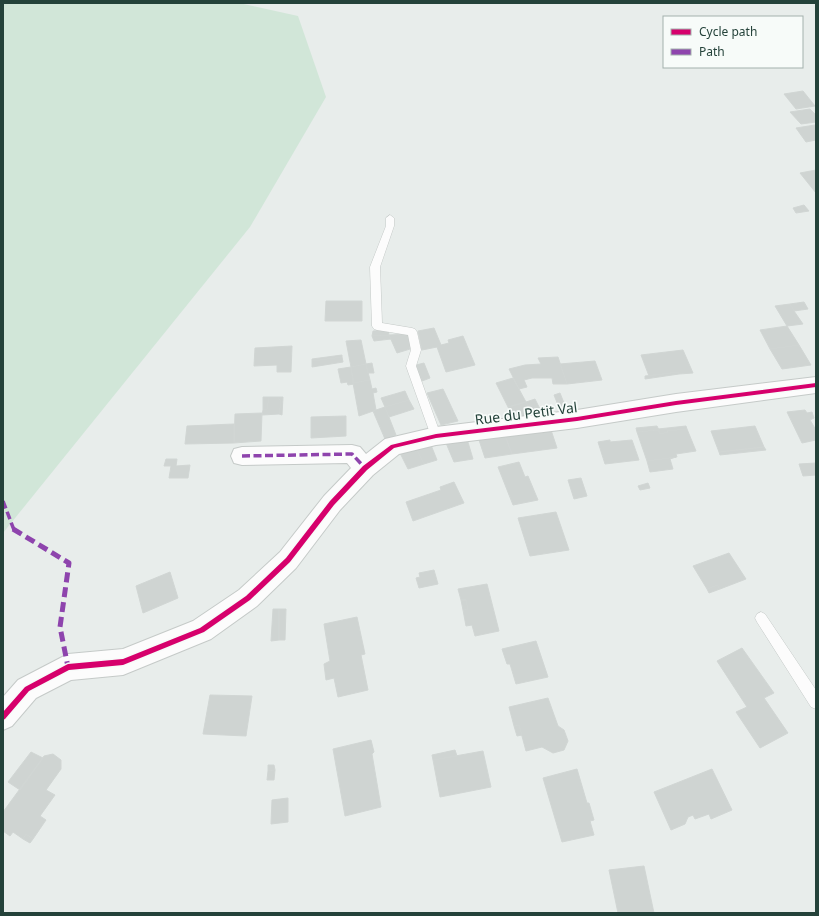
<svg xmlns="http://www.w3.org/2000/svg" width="819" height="916" font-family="'Noto Sans',sans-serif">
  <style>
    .green { fill: #d1e6d8 }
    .building { fill: #cfd4d2; stroke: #d1d6d4 }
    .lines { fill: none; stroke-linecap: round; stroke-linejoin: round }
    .service-casing { stroke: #c5cac8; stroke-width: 1 }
    .minor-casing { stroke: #c5cac8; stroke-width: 2 }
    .service { fill: #fcfcfc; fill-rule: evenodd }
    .minor { fill: #fcfcfc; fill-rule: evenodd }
    .quiet-far1 { stroke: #8e44ad; stroke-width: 3.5; stroke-dasharray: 8 3.5; stroke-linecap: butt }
    .quiet { stroke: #8e44ad; stroke-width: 5; stroke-dasharray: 10 5; stroke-linecap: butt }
    .cycleway-casing { stroke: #f7fbf9; stroke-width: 3 }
    .cycleway { fill: #d6006c; fill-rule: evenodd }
    .labels { text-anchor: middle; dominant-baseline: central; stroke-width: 3.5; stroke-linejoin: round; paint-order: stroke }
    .street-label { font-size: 14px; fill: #24423a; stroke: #f7fbf9 }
  </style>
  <rect width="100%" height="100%" fill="#e8edeb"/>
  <path class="green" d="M3 3H239L298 16 326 97 250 227 3 533Z"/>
  <path class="building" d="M803 91 815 106 796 109 784 94Z
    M810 109 816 115V122L801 124 790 112Z
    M815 125 816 140 806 142 796 128Z
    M816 170V193L800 173Z
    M804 205 809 211 796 213 793 208Z
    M326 301H362V321H325Z
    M804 302 808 309 794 311 790 304Z
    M790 304 794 311 803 324 787 326 775 306Z
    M787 326 799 345 770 349 760 330Z
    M434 328 441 345 449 343 448 340 463 336 475 365 446 372 437 347 422 350 418 331Z
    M388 330 389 335 372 336 373 331Z
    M408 334 410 349 397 353 389 335Z
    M389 335 391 339 374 341 372 336Z
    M361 340 366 364 351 367 346 341Z
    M799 345 811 365 782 369 770 349Z
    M292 346 291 372H277V365L254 366 255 348Z
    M683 350 693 373 679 374 678 372 649 376 641 355Z
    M342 355V357L312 361V359Z
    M342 357 343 362 312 367V361Z
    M558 357 567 384H553L552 378H532L524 380 527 387 519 389 509 369 525 365 541 364 538 358Z
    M595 361 602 380 567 384 560 364Z
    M372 363 374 373H368L366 364Z
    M424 363 430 378 422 381 416 365Z
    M366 364 370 380 353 383 351 367Z
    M351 367 354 384 348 385 347 382 341 383 338 369Z
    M678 372 679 374 645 379V376Z
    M513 378 526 402 508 407 496 383Z
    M370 380 372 389 376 388 377 392 373 393 376 410 359 416 353 383Z
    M443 389 458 421 441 425 427 393Z
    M405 391 409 400 385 407 381 398Z
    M560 393 566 408 560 410 554 395Z
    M263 397H269L267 409 263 410Z
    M269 397H278L281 402 279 414 262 415 263 410 267 409Z
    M278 397H283L282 415 279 414 281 402Z
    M535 399 542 413 533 417 526 402Z
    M409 400 414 409 389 417 385 407Z
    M526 402 533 417 514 419 508 407Z
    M385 407 396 435 385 439 373 411Z
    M805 410 807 413 812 412 814 418 810 420 816 430V440L802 443 787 412Z
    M262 413 261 441 234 443 235 414Z
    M346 416V436L311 438V417Z
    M234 424V443L185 444 187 426Z
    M657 426 659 430 637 432 636 428Z
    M686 426 687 429 667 431 668 432 660 434 658 429Z
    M755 426 764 447 719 452 711 431Z
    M550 427 557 448 512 454 504 433Z
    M687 429 696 451 676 454 677 457H676L647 461 637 432 659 430 660 434 668 432 667 431Z
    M504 433 512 454 485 458 478 437Z
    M467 439 473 459 454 462 446 443Z
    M610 440V442L632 440 639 460 605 464 598 442Z
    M431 445 437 460 424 464 416 448Z
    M764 447 766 450 720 455 719 452Z
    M416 448 424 464 408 469 399 451Z
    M676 457 670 459 673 469 650 472 647 461Z
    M166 459H177L176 466 190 465 188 478H169L171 466H164Z
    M519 462 525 477 528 476 538 500 513 505 498 467Z
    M816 463V475L803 476 799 464Z
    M581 478 587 496 574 499 568 480Z
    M454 482 464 503 413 521 406 502 441 490 440 487Z
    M648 483 650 488 640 490 638 486Z
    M556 512 569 550 530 556 518 518Z
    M729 553 746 579 720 589 717 585 707 589 693 566Z
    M434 570 438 584 419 588 416 578 420 577 419 573Z
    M170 572 178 598 143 613 136 586Z
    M487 584 499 631 475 636 472 625 466 626 463 610 468 609 466 600H461L458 589Z
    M717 585 720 589 709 593 707 589Z
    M461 600H466L468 609 463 610Z
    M273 609H279V640L271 641Z
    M279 609H286L285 640H279Z
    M357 617 365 654 361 655 368 690 338 697 334 678 326 680 324 664 330 661 324 624Z
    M536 641 548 677 516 684 510 664H507L502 649Z
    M742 648 774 693 764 698 788 733 760 748 736 712 747 707 717 661Z
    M210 695 252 696 246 736 203 734Z
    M548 698 558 726 564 730 568 741 564 750 553 753 542 747 526 751 519 725 514 726 509 707Z
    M519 725 522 735 517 736 514 726Z
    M371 740 374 752 372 754 381 807 345 816 333 749Z
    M455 750 457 756 433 760 432 755Z
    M483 751 491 787 440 797 433 760Z
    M31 752 43 758 20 790 8 782Z
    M53 754 61 760V769L46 790 55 795 40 816 46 820 33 839 26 834 23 839 13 832 10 836 3 831V812L44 756Z
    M268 765H274L275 770 268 771Z
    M577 769 587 803H589L594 820 590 821 594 835 562 842 543 778Z
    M712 769 732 810 711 819 709 814 695 819 693 815 688 817 685 824 671 830 654 792Z
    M275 770 274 780H267L268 771Z
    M288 798V822L271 824 272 800Z
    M26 834 33 839 30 843 23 839Z
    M644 866 654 913H618L609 870Z"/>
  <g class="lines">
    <defs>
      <path id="service" d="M390 215 394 218V226L380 267 382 323 412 328 415 329 417 332 421 350 416 366 441 436 440 439 436 441 432 439 431 436 406 366 411 350 408 335 377 330 374 329 372 326 370 267 386 226V218Z
        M761 612 765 614 816 690V709L811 707 757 622 755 618 757 614Z"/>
      <path id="minor" d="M816 377V393L676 412 577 428 436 445 399 454 373 475 340 510 296 568 257 606 211 639 123 675 71 680 36 698 12 726 3 730V697L18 680 68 654 123 649 193 621 239 590 280 552 324 496 351 468 347 463 242 465 234 463 231 456 234 449 242 447 352 445 360 447 366 454 385 439 436 427 577 410 676 394Z"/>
    </defs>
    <use href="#service" class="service-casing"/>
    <use href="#minor" class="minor-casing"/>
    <use href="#service" class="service"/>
    <use href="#minor" class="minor"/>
    <path class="quiet-far1" d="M242 456 352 454 365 468
      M3 501 14 530"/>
    <path class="quiet" d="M13 529 69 563 60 627 68 667"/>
    <defs>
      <path id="cycleway" d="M816 383V387L676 405 577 421 436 438 394 448 367 470 334 505 290 562 250 600 204 632 123 665 69 670 29 691 5 719 3 720V712L25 687 66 665 68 664 123 659 200 628 246 596 286 558 330 501 363 466 391 445 436 434 577 417 676 401Z"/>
    </defs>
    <use href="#cycleway" class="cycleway-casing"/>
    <use href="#cycleway" class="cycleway"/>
  </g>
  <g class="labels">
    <g class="street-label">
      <text transform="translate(526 413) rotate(-7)">Rue du Petit Val</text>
    </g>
  </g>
  <rect width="819" height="916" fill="none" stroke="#24423a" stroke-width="8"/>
  <rect x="663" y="16" width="140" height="52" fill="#f7fbf9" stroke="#a3b1ad"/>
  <rect x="671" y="29" width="20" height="6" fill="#d6006c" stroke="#a3b1ad"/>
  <text x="699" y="36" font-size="12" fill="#24423a">Cycle path</text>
  <rect x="671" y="49" width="20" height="6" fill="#8e44ad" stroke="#a3b1ad"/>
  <text x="699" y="56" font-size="12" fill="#24423a">Path</text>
</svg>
